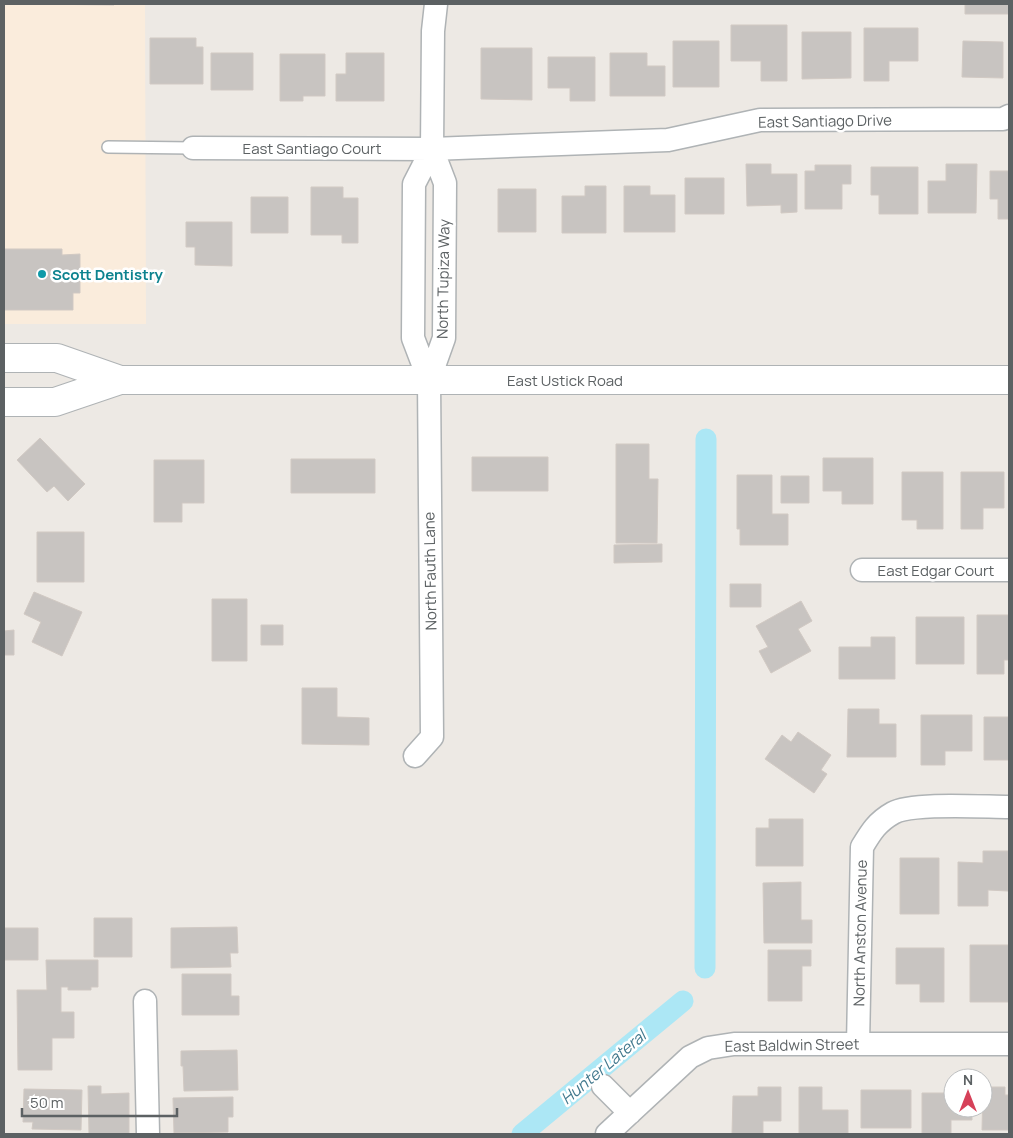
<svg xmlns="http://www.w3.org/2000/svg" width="1013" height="1138" font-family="Manrope,sans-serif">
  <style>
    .commercial { fill: #faecdc }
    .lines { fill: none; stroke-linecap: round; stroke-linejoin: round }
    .canal { stroke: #ace7f5; stroke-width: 21 }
    .building { fill: #c8c4c1; stroke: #d1c9c3 }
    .service-casing { stroke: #afb3b5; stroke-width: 14 }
    .minor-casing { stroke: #afb3b5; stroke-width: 25 }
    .secondary-casing { stroke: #afb3b5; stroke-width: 30 }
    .service { stroke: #fff; stroke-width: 11 }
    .minor { stroke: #fff; stroke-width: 22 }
    .secondary { stroke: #fff; stroke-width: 28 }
    .culture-dot { fill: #0f9aa8; stroke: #fff; stroke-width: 2 }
    .labels { text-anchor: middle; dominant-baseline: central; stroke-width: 5; stroke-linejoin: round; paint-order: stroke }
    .street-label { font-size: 15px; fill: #5c6163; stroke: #fff }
    .culture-label { font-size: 15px; font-weight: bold; fill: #0d838f; stroke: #fff; text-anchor: start }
    .water-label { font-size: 16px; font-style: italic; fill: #41788d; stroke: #fff }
  </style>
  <rect width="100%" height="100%" fill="#ede9e4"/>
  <path class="commercial" d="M4 4H145L146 324H4Z"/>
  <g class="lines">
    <path class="canal" d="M705 968 706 439
      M522 1134 683 1001"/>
  </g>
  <path class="building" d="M36 4H114V5Z
    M965 4H1009V14H965Z
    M731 25H787V81H761V61H731Z
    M864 28H918V61H889V81H864Z
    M802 32H851V78L802 79Z
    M150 38H196V47H203V84H150Z
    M673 41H719V87H673Z
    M963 41 1003 42V78L962 77Z
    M481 48H532V100L481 99Z
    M211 53H253V90H211Z
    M346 53H384V101H336V74H346Z
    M610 53H647V66H665V96H610Z
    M280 54H325V96H303V101H280Z
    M548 57H595V101H570V88H548Z
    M746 164H771V174H797V212L781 213V205L747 206Z
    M946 164H977L976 213H928V181H946Z
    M815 165H851V184H842V209H805V171H815Z
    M871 167H918V214H879V195H871Z
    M990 171H1009V219H998V199H990Z
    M685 178H724V214H685Z
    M585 186H606V233H562V196H585Z
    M624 186H650V195H675V232H624Z
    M311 187H343V198H358V243H342V235H311Z
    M498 189H536V232H498Z
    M251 197H288V233H251Z
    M186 222H232V266L195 265V247H186Z
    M4 249H62V255L80 254V293H73V310H4Z
    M40 438 85 484 68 501 54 486 47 492 17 460Z
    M616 444H649V479H658L657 543H616Z
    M472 457H548V491H472Z
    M823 458H873V504H842V491H823Z
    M291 459H375V493H291Z
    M154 460H204V503H182V522H154Z
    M902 472H943V529H917V520H902Z
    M961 472H1004V508H983V529H961Z
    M737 475H772V514H788V545H740V529H737Z
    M781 476H809V503H781Z
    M37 532H84V582H37Z
    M662 544V562L614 563V545Z
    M730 584H761V607H730Z
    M34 592 82 612 62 656 32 642 41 622 24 614Z
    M212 599H247V661H212Z
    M801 601 812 621 798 629 811 651 771 673 759 651 768 647 756 626Z
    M977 615H1009V660H1004V674H977Z
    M916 617H964V664H916Z
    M261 625H283V645H261Z
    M14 630V655H4V631Z
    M871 637H895V679H839V647H871Z
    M302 688H337V717L369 718V745L302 744Z
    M848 709H879V724H896V757H847Z
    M921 715H972V751H945V765H921Z
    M984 717H1009V765V760H984Z
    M798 732 831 755 821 770 827 774 814 793 765 759 782 735 791 742Z
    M769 819H803V866H756V828H769Z
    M983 851H1008V891L988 890V906H958V862L983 863Z
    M900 858H939V914H900Z
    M801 882V920H812V943H764L763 883Z
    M94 918H132V957H94Z
    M237 927 238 953H230L231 967 171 968V928Z
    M4 928H38V960H4Z
    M970 945H1009V1002H970Z
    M896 948H944V1002H920V984H896Z
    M768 950H811V966H802V1001H768Z
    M46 960H98V987H91V990H68V987H61V1012H74V1038H52V1070H18L17 990H47Z
    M182 974H231V996H239V1015H182Z
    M237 1050 238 1090 184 1091 183 1066H181V1051Z
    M88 1086H101V1094L129 1093V1134H89Z
    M758 1087H781V1121H763V1134H732L733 1096H758Z
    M799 1087H822V1110H848V1134H799Z
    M947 1087H953V1108H972V1120H951V1134H922V1093H947Z
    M983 1087H1005V1095H1009V1130H982Z
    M24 1089 82 1090 81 1130 32 1129 33 1122H23Z
    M861 1090H911V1128H861Z
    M233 1097V1117H228V1132L174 1133 173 1098Z"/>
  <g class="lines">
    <defs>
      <path id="service" d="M108 147 193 148"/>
      <path id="minor" d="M193 148 432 149 668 140 760 120 1003 119 1009 116
        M432 149 433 31 436 4
        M862 570H1009
        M415 756 432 737 429 380 413 338 414 184 432 149 445 183 444 338 429 380
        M145 1001 148 1134
        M858 1044 862 847C871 832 877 822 893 813 912 802 984 807 1009 807
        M603 1086 630 1113
        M607 1134 690 1057 708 1048 734 1044H1009"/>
      <path id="secondary" d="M4 358H57L120 380
        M4 402H55L120 380H1009"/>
    </defs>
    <use href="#service" class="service-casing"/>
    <use href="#minor" class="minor-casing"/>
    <use href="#secondary" class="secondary-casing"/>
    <use href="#service" class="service"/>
    <use href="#minor" class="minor"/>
    <use href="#secondary" class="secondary"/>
  </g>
  <circle class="culture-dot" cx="42" cy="274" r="5"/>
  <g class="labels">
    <g class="street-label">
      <text transform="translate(825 121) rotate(-1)">East Santiago Drive</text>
      <text x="312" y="148">East Santiago Court</text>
      <text transform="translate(443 279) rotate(-89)">North Tupiza Way</text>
      <text x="565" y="380">East Ustick Road</text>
      <text x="936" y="570">East Edgar Court</text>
      <text transform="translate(430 571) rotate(-91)">North Fauth Lane</text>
      <text transform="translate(860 933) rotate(-89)">North Anston Avenue</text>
      <text transform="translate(792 1045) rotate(-1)">East Baldwin Street</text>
    </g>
    <g class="culture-label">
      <text x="52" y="274">Scott Dentistry</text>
    </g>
    <g class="water-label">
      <text transform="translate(603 1067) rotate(-40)">Hunter Lateral</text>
    </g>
  </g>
  <rect width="1013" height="1138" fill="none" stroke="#5c6163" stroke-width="10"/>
  <g transform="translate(968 1093)"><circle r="24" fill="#ffffff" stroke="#bec0c1"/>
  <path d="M0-4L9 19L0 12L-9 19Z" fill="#d64159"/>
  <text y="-8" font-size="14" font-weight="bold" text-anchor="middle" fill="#5c6163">N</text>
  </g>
  <path d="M22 1108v8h155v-8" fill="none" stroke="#5c6163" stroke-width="2.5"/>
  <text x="30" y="1108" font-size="15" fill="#5c6163" stroke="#ffffff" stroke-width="4" paint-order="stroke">50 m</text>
</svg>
